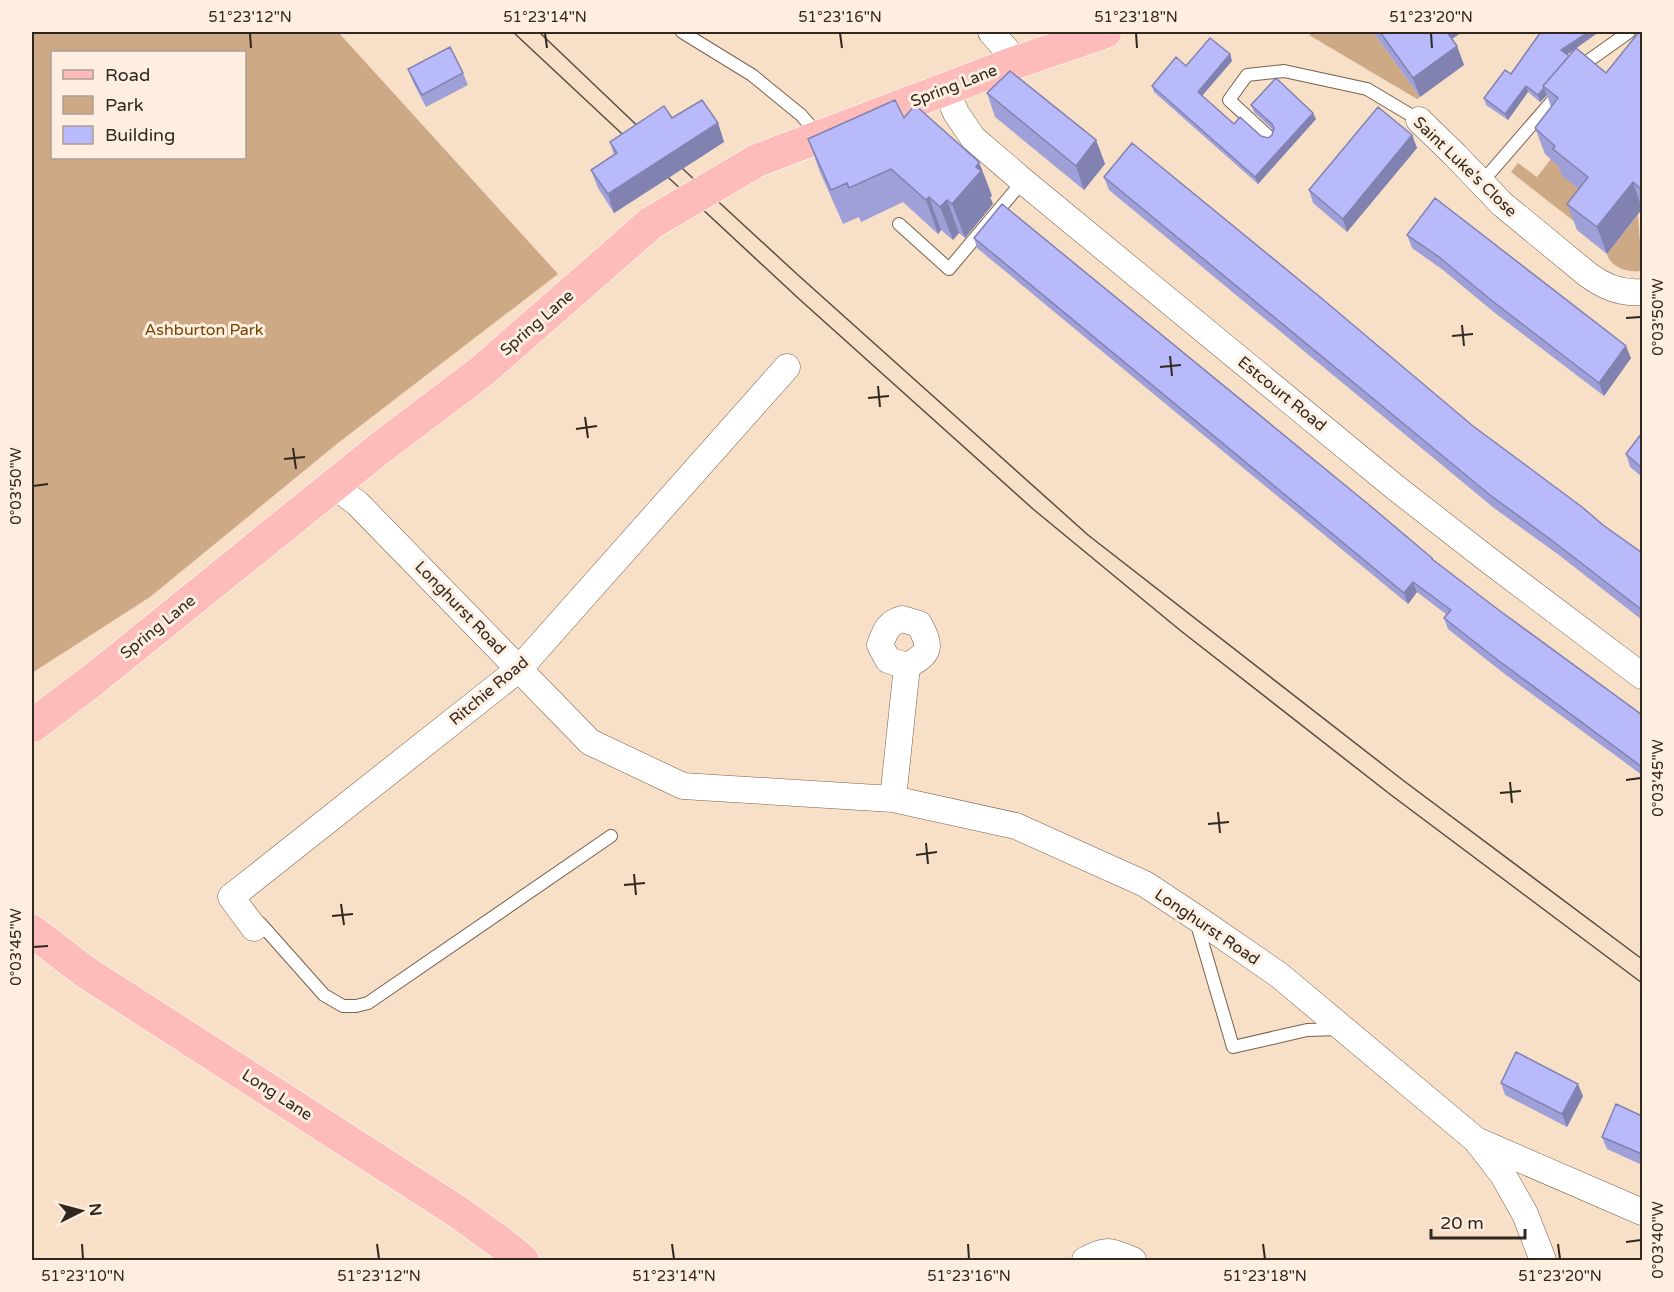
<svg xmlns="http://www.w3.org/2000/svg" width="1674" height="1292" font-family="'Varela Round',sans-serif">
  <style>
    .green { fill: #cea986; fill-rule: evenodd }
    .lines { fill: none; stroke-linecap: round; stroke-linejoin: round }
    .lane-casing { stroke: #77624d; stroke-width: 14 }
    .street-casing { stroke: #77624d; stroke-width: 27 }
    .primary-casing { stroke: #fff; stroke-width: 34 }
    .lane { stroke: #fff; stroke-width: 12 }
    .street { stroke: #fff; stroke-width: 26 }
    .primary { stroke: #fdbbb9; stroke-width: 33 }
    .tram { stroke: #594d41; stroke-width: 1.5 }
    .primary-bridge-casing { stroke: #fff; stroke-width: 34; stroke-linecap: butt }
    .primary-bridge { stroke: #fdbbb9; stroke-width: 33 }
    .wall { fill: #9fa0d8 }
    .shaded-wall { fill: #8282b0 }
    .building { fill: #b9bafb; stroke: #8282b0; stroke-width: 1.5 }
    .ticks { fill: none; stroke: #30271e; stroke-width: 2 }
    .labels { text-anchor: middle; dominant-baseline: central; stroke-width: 6; stroke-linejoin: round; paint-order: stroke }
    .street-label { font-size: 16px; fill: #30271e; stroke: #fdeee0 }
    .park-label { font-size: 16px; fill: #744400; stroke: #fdeee0 }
    .neatline { fill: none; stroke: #30271e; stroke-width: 2 }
    .ticks-label { font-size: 15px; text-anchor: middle; fill: #30271e }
  </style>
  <rect width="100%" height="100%" fill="#f8dfc7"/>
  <path class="green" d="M32 32H338L558 274 338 443 150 597 32 673ZM52 52H244V158H52Z
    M1313 32H1373L1420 97 1417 99 1309 35Z
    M1551 159 1566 171 1598 203 1580 226 1511 172 1518 163 1537 177Z
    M1638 215 1642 271C1629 273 1611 268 1607 254Z"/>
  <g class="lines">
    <defs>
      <path id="lane" d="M682 32 752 75 801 115 819 136
        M1579 70 1584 64 1629 32
        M1268 136 1229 100 1247 75 1284 71 1367 89 1419 120
        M1482 182 1560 92
        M899 224 949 269 1023 181
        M1196 921 1233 1047 1307 1030 1340 1029
        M255 927 260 923 324 995 343 1006H356L368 1003 611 836"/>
      <path id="street" d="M991 32 1017 62
        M946 89 956 113 973 138 1023 181 1396 488 1491 562 1642 676
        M1419 120 1455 155 1502 204 1587 274C1604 287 1621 294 1642 292
        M334 486 357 503 590 742 683 786 893 799 1016 826 1145 884 1195 917 1279 975 1476 1140 1503 1175 1525 1214 1543 1260
        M902 619 919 624C932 648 930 653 907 666L888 660 880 645C885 632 887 623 902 619Z
        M893 799 907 666
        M254 928 231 897 519 669 787 367
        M1478 1141 1642 1212
        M1085 1260C1107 1248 1110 1251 1133 1260"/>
      <path id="primary" d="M756 161 1017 62 1105 32
        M32 726 94 679 380 448 482 371 651 223
        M32 931 84 971 458 1212 509 1249 522 1260"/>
    </defs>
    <use href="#lane" class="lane-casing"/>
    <use href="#street" class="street-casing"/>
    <use href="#primary" class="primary-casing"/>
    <use href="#lane" class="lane"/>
    <use href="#street" class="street"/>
    <use href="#primary" class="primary"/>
    <path class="tram" d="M513 32 635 146
      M539 32 647 135
      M671 158 798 275 1088 535 1404 781 1642 959
      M657 167 798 298 1033 509 1181 631 1391 795 1642 983"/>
    <defs>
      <path id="primary-bridge" d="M651 223 756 161"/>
    </defs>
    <use href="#primary-bridge" class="primary-bridge-casing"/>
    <use href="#primary-bridge" class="primary-bridge"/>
  </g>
  <path class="wall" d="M1373 32H1462L1452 39 1457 46 1464 65 1420 97Z
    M1642 32V209L1607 254 1577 230 1567 204 1579 189 1562 176 1559 167 1545 154 1535 128 1551 107 1547 95 1540 102 1528 92 1508 120 1486 105 1484 98 1511 74 1567 55 1606 73Z
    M1230 54 1232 61 1202 96 1234 124 1261 136 1268 138 1272 135 1273 130 1254 112 1251 105 1316 119 1258 184 1154 92 1152 86 1186 66Z
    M408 69 463 73 468 85 426 107 413 82Z
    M987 93 1096 140 1105 164 1084 190 995 117Z
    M672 118 718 123 724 142 614 213 598 188 591 170 614 155 610 142Z
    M904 118 979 162 992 196 990 197 993 204 965 238 959 233 953 240 941 230 938 234 903 202 861 222 859 217 843 224 820 172 808 139Z
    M1412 135 1417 148 1347 232 1313 203 1309 190Z
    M1104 177 1473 426 1603 525 1642 553V620L1559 555 1494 508 1109 190Z
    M1407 235 1631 358 1604 396 1495 313 1443 270 1412 248Z
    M974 238 1432 558 1433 560 1496 608 1642 715V775L1502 672 1448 629 1444 618 1447 615 1417 592 1408 604 977 248Z
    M1642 433V477L1630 467 1626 454Z
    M1501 1083 1583 1096 1567 1127 1505 1095Z
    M1642 1116V1165L1607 1149 1602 1137Z"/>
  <path class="shaded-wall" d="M1444 32H1462L1447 42Z
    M1588 32H1599L1564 57 1561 50Z
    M1457 46 1464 65 1420 97 1413 78Z
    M1230 54 1232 61 1200 98 1198 92Z
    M1526 86 1528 92 1508 120 1505 114Z
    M1544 88 1547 95 1540 102 1538 95Z
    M1313 113 1316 119 1258 184 1255 177Z
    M718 123 724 142 614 213 608 194Z
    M1412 135 1417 148 1347 232 1343 219Z
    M1096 140 1105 164 1084 190 1076 166Z
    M979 162 992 196 990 197 993 204 965 238 952 204 976 167Z
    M1633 182 1642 209 1607 254 1597 227Z
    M929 197 941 230 938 234 926 200Z
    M947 200 959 233 953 240 940 207Z
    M1626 346 1631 358 1604 396 1599 383Z
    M1413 582 1417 592 1408 604 1404 593Z
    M1578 1084 1583 1096 1567 1127 1562 1114Z"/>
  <path class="building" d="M1380 32H1447L1457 46 1413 78Z
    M1542 32H1588L1561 50 1569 56 1543 86 1544 88 1538 95 1526 86 1505 114 1484 98 1505 70 1511 74 1540 33Z
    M1639 32H1642V190L1633 182 1597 227 1567 204 1588 177 1553 149 1555 146 1535 128 1558 98 1543 86 1576 48 1606 73Z
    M1210 38 1230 54 1198 92 1234 124 1240 117 1261 136 1268 138 1272 135 1274 128 1272 124 1251 105 1276 78 1313 113 1255 177 1152 86 1176 57 1186 66Z
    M450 47 463 73 422 95 408 69Z
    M1010 71 1096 140 1076 166 987 93Z
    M702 100 718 123 608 194 591 170 617 153 610 142 664 106 672 118Z
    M895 100 904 118 915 105 979 162 976 167 981 171 952 204 947 200 940 207 929 197 926 200 891 169 849 188 847 183 831 190 808 139Z
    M1378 107 1412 135 1343 219 1309 190Z
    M1132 143 1320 297 1473 426 1582 507 1603 525 1642 553V610L1554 542 1490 495 1104 177Z
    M1435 198 1626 346 1599 383 1491 300 1439 257 1407 235Z
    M1002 204 1368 504 1432 558V559L1496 608 1642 715V767L1499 661 1444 618 1451 610 1413 582 1404 593 974 238Z
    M1642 433V468L1626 454Z
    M1516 1052 1578 1084 1562 1114 1501 1083Z
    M1616 1104 1642 1116V1154L1602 1137Z"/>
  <path class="ticks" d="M250 33 251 48M545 33 547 48M840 33 842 48M1136 33 1137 48M1431 33 1432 48M1626 318 1641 317M1462 325 1464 346M1452 336 1473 334M1170 356 1172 376M1160 367 1181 365M878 386 880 407M868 398 889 396M585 417 588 438M576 429 597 426M293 448 296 469M284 459 305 457M33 486 48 484M1626 780 1641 778M1510 782 1512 803M1500 793 1521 791M1218 812 1220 833M1208 824 1229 822M926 843 928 864M916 855 937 852M634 874 636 895M624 885 645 883M341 904 344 925M332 916 353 914M33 947 48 946M1626 1242 1641 1240M82 1244 83 1259M377 1244 379 1259M672 1244 674 1259M968 1244 969 1259M1263 1244 1265 1259M1558 1244 1560 1259"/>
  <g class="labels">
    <g class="street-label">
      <text transform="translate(954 86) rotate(-21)">Spring Lane</text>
      <text transform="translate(1465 167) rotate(44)">Saint Luke's Close</text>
      <text transform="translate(537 323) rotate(-41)">Spring Lane</text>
      <text transform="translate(1282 394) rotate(39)">Estcourt Road</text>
      <text transform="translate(460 608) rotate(46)">Longhurst Road</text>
      <text transform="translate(158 627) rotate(-39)">Spring Lane</text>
      <text transform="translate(489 691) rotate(-40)">Ritchie Road</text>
      <text transform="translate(1207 927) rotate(34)">Longhurst Road</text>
      <text transform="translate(277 1095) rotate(33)">Long Lane</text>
    </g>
    <g class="park-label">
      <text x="204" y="330">Ashburton Park</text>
    </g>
  </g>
  <rect width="1674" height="1292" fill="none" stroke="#fdeee0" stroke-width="66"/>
  <rect x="51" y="51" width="195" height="108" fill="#fdeee0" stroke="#ab9e92" stroke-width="1.5"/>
  <rect x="63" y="70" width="30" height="9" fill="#fdbbb9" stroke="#ab9e92" stroke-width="1.5"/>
  <text x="105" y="81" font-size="18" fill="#30271e">Road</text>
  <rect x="63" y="96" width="30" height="18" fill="#cea986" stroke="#ab9e92" stroke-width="1.5"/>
  <text x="105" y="111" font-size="18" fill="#30271e">Park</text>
  <rect x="63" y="126" width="30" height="18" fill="#b9bafb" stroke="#ab9e92" stroke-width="1.5"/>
  <text x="105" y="141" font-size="18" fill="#30271e">Building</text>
  <g transform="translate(81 1211) rotate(84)" stroke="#fdeee0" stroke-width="4.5" paint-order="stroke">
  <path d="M0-4.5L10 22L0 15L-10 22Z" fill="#30271e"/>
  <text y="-9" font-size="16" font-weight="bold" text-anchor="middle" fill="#30271e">N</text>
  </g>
  <path d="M1431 1229v9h94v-9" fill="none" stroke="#30271e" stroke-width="3"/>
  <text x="1440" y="1229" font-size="18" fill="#30271e" stroke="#fdeee0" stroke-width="4.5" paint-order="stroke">20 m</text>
  <rect x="33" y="33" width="1608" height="1226" class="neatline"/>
  <g class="ticks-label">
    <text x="250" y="22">51°23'12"N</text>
    <text x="545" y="22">51°23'14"N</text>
    <text x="840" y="22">51°23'16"N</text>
    <text x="1136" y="22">51°23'18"N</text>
    <text x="1431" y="22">51°23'20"N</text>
    <text transform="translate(1658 317) rotate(-90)" y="5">0°03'50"W</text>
    <text transform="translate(16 486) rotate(-90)" y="5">0°03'50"W</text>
    <text transform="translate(1658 778) rotate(-90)" y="5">0°03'45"W</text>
    <text transform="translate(16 947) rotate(-90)" y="5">0°03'45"W</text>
    <text transform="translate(1658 1240) rotate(-90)" y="5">0°03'40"W</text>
    <text x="83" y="1281">51°23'10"N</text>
    <text x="379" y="1281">51°23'12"N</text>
    <text x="674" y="1281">51°23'14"N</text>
    <text x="969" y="1281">51°23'16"N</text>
    <text x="1265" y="1281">51°23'18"N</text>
    <text x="1560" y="1281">51°23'20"N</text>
  </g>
</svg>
